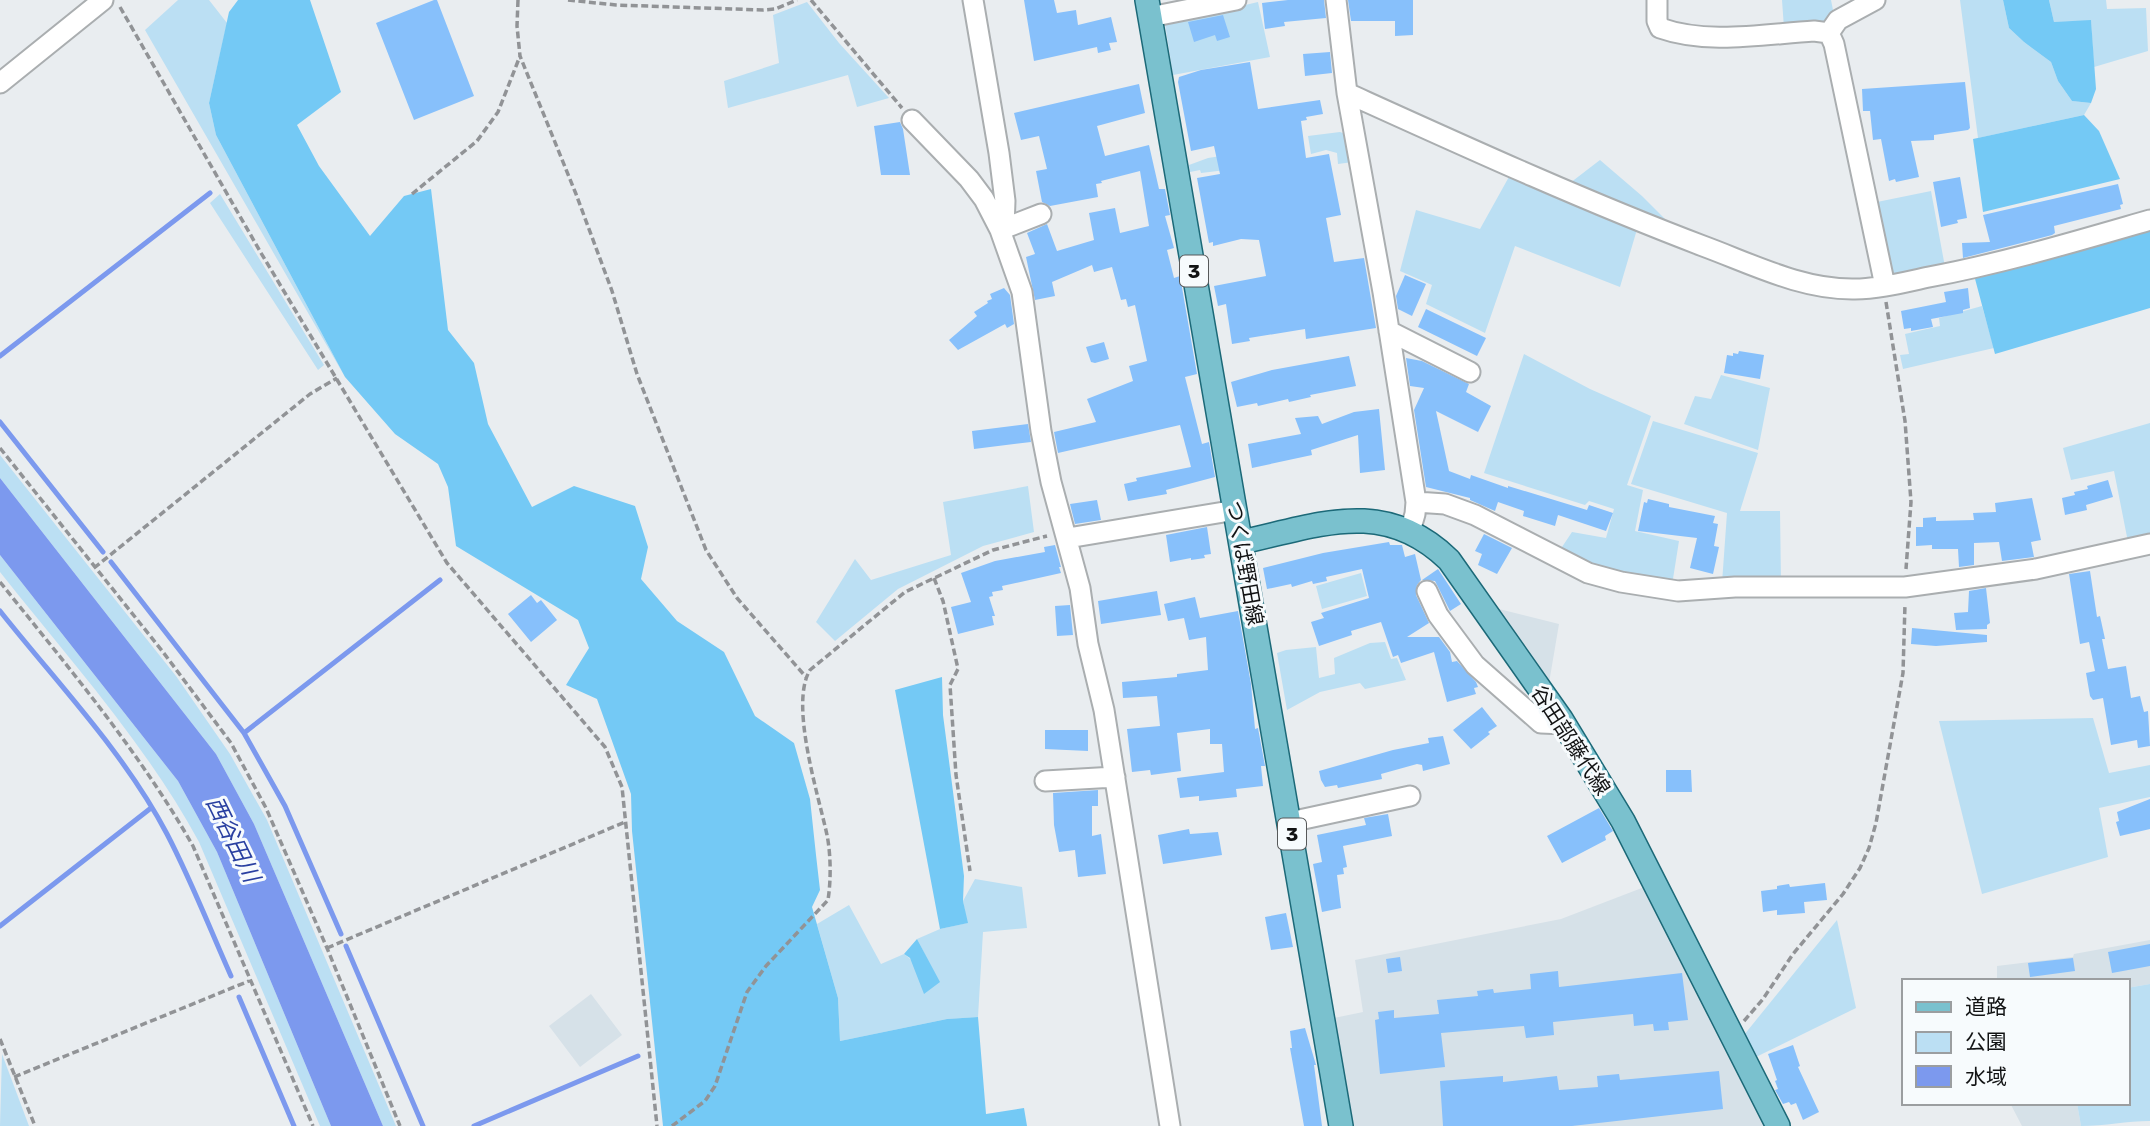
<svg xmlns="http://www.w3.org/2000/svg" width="2150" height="1126" font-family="Rubik,'Noto Sans JP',sans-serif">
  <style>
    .built { fill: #d6e1e8 }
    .green { fill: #bbdff3 }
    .forest { fill: #74c9f5 }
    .water { fill: #7c99ee }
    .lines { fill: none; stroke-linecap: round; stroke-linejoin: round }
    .stream { stroke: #7c99ee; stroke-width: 5 }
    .building { fill: #87c0fb }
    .minor-casing { stroke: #aaaeb0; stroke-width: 23 }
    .major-casing { stroke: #1c6978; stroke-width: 26 }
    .path { stroke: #919396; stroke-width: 3.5; stroke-dasharray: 7 3.5; stroke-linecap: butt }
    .minor { stroke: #fff; stroke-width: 19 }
    .major { stroke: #7ac1ce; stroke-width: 23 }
    .labels { text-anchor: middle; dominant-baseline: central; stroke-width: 6; stroke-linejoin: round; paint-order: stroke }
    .shield { fill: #f7fbfd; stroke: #57595a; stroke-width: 2 }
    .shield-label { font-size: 19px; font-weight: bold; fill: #121314 }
    .street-label { font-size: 21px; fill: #121314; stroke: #f7fbfd }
    .water-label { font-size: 23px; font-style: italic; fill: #2940a1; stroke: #f7fbfd }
  </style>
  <rect width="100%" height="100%" fill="#e9edf0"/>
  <path class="built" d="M1495 608 1559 624 1548 689Z
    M1647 886 1764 1126H1351L1334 1018 1363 1012 1355 960 1561 919Z
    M2150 940V984L2127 988V981H1997V966L2073 957 2074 954Z
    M591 994 622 1035 580 1067 549 1026Z
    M2010 1103H2077L2081 1126H2022Z"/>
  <path class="green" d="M178 0H209L227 23 209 103 216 135 345 377 145 30Z
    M1782 0H1831L1834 15 1831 20 1820 24 1784 28Z
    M1960 0H2003L2009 28 2024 42 2051 62 2058 81 2072 101 2091 103 2084 115 1978 138Z
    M2049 0H2106L2107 9 2146 8 2148 51 2094 67 2091 21 2054 22Z
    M807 2 839 43 889 98 857 107 848 75 728 108 724 81 779 63 773 15Z
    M1258 2 1270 57 1173 75 1165 24Z
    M1340 132 1348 135 1353 162 1338 164 1337 153 1326 150 1311 154 1308 136Z
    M1221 156 1226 170 1201 173 1200 170 1190 172 1189 165 1208 158Z
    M1600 160 1642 196 1671 225 1570 183Z
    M1510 175 1638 226 1620 287 1515 246 1485 333 1426 304 1432 285 1400 271 1416 210 1480 229Z
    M1931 191 1945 267 1892 278 1877 202Z
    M220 194 324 365 318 370 210 203Z
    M1982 306 1994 348 1903 369 1900 355 1909 354 1905 334 1940 326 1939 318Z
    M1524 354 1590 389 1651 416 1627 485 1643 490 1635 531 1679 541 1672 585 1609 573 1564 552 1562 547 1572 532 1606 538 1614 509 1589 501 1585 505 1484 473Z
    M1721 375 1770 388 1758 450 1684 424 1695 396 1711 399Z
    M1653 421 1758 453 1740 511H1780L1781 583H1722L1727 513 1631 484Z
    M2150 423V537L2128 542 2114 471 2071 480 2063 448Z
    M0 455 176 676 230 754 267 820 396 1126H383L254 824 216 754 0 478Z
    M1028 486 1034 532 983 546 898 589 835 641 816 622 855 559 871 580 951 555 943 502Z
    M0 555 178 781 217 852 331 1126H320L199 842C146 744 69 659 0 572Z
    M1361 573 1367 596 1322 609 1316 586Z
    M1385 642 1391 659 1397 658 1406 680 1365 689 1360 683 1320 692 1287 710 1277 653 1286 650 1316 647 1319 678 1335 674 1334 658 1370 643Z
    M2093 718 2109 773 2150 765V797L2099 808 2108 857 1982 894 1939 721Z
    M975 879 1022 887 1027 928 983 932 978 1017 947 1019 840 1041 838 998 817 924 849 905 881 964 904 954 939 982 917 939 940 929 967 923 963 901Z
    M1837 920 1856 1008 1756 1057 1744 1035Z
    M2150 984V1121C2127 1121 2105 1126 2081 1126L2077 1103H2127V988Z
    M2 1054 29 1126H0Z"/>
  <path class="forest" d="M238 0H310L341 92 297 125 319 166 370 236 404 196 431 189 448 330 474 363 488 424 532 507 574 486 635 506 648 547 641 579 677 621 724 652 755 716 794 743 810 799 816 855 820 890 812 907 838 998 840 1041 947 1019 978 1017 986 1114 1024 1108 1027 1126H663L632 831 631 794 597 699 566 685 589 648 578 620 456 546 448 487 438 464 395 434 345 377 216 135 209 103 229 12Z
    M2003 0H2049L2054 22 2091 20 2096 89 2091 103 2072 101 2058 81 2051 62 2024 42 2009 28Z
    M2084 115 2099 131 2120 179 1983 212 1973 139Z
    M2150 231V308L1995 354 1974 275 2054 257Z
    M942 677 943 715 964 876 963 901 968 923 940 929 895 690Z
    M917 939 940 982 924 994 910 958 904 954Z"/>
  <path class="water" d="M0 478 216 754 254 824 383 1126H331L217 852 178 781 0 555Z"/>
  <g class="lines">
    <path class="stream" d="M0 356 210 193
      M0 422 103 552
      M111 562 244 733 285 806 341 934
      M0 611C57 683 124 752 167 834 191 880 210 929 231 976
      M244 733 440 580
      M0 926 151 808
      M346 946 423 1126
      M239 997 294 1126
      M474 1126 638 1056"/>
  </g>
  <path class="building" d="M434 0H437L474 96 414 120 376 23Z
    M1024 0H1054L1057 13 1076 10 1078 25 1111 17 1117 42 1109 43 1111 50 1098 53 1097 47 1034 61Z
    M1288 0H1324L1326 18 1284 22 1285 26 1265 29 1262 3Z
    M1348 0H1413V35L1395 36V21H1351Z
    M1223 15 1230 37 1217 41 1215 35 1194 42 1188 22Z
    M1330 52 1332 73 1305 76 1303 54Z
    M1250 62 1258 109 1320 100 1323 114 1306 117 1307 120 1301 121 1306 158 1329 154 1341 215 1326 218 1334 262 1364 258 1376 328 1306 339 1305 329 1249 338 1250 341 1232 344 1226 304 1218 306 1214 286 1266 276 1259 240 1241 239 1213 246V242L1209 243 1197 178 1220 174 1214 146 1191 151 1178 82 1179 77 1201 70Z
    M1965 82 1970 128 1968 130 1934 135V140L1911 141 1919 177 1896 182 1895 179 1889 181 1881 139 1873 140 1870 111H1863L1862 89Z
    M1139 84 1145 113 1097 126 1105 156 1149 145 1159 189H1165L1170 215 1165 216 1174 248 1167 250 1174 278 1180 276 1197 374 1185 377 1202 444 1209 442 1215 477 1166 490 1167 494 1128 501 1124 484 1137 481 1136 478 1191 467 1180 425 1058 453 1054 432 1096 422 1087 399 1133 381 1129 366 1147 361 1135 305 1128 307 1126 299 1121 300 1112 267 1094 272 1092 265 1052 282 1055 296 1035 300 1026 257 1035 254 1027 233 1047 224 1057 251 1094 240 1089 213 1115 208 1120 233 1149 226 1140 171 1101 181 1102 183 1096 184 1098 197 1050 206 1042 202 1036 171 1047 169 1039 136 1021 140 1014 113Z
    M900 122 903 129 910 175H881L874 126Z
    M1960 177 1967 218 1957 220 1958 223 1941 227 1933 182Z
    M2118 184 2123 204 2120 205 2121 209 2054 226 2055 233 2052 235 1963 258 1962 243 1990 242 1983 215Z
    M1405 275 1426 284 1412 316 1398 309 1396 296Z
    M1004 288 1010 295 1014 324 1007 328 1005 324 958 350 949 340 977 316 974 312 988 303 987 301 992 299 990 294Z
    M1968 288 1970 308 1963 310V313L1931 319 1933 327 1911 331V328L1904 329 1901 311 1946 302 1944 292Z
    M1426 309 1486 338 1477 356 1418 327Z
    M1104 342 1109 359 1095 363 1091 362 1086 347Z
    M1739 351 1764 355 1760 379 1724 373 1727 355 1733 356V353L1738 354Z
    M1349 356 1356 386 1310 395 1311 397 1289 402 1288 399 1258 406 1257 403 1237 407 1231 382 1272 370Z
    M1406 358 1422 361 1469 384 1466 392 1491 406 1478 432 1436 411 1449 471 1470 479 1471 475 1508 488V486L1587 510 1589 505 1613 513 1606 531 1558 515 1555 526 1523 516 1524 511 1498 502 1495 511 1470 500V498L1426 487 1414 410 1424 388 1410 386Z
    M1379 409 1385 470 1360 473 1358 435 1311 450 1312 455 1252 468 1248 444 1301 434 1295 418 1318 416 1322 424 1354 412Z
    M1028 424 1031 442 974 449 972 431Z
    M2108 480 2113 497 2086 505 2087 510 2065 515 2062 498 2075 495 2074 492 2088 489 2087 486Z
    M2032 498 2041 540 2031 542 2034 557 2002 561 1999 542 1974 543V565L1959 567 1958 549H1932V545L1916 546V527H1923V518L1936 517V521L1974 520 1973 513 1996 512 1995 503Z
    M1648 499 1669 504V507L1715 516 1713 523 1718 524 1714 546 1719 547 1713 574 1690 568 1697 538 1638 531 1644 502 1647 503Z
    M1097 500 1101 520 1075 524 1070 504Z
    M1207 527 1211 554 1204 555 1205 558 1191 560V558L1170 562 1166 535Z
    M1484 534 1512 548 1497 574 1478 565 1482 554 1475 551Z
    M1389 542 1390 545H1402L1405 557 1415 554 1421 580 1417 585 1416 595 1429 623 1407 637H1439L1450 652 1452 662 1457 661 1476 682 1478 687 1474 688 1476 694 1447 702 1434 652 1401 663 1398 655 1393 657 1381 622 1351 631 1352 635 1319 646 1311 622 1324 618 1321 613 1369 598 1362 569 1326 577 1327 581 1313 584 1312 581 1292 587 1291 584 1267 589 1263 568 1323 553Z
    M1055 545 1061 567H1059L1061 573 1002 586 1003 590 992 592 993 596 989 597 995 616H992L994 625 958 634 951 607 971 602 961 573 995 561 1045 552 1044 547Z
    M1438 569 1461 604 1450 611 1435 581 1422 580Z
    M2090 571 2097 617 2100 616 2105 639H2102L2108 669 2126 666 2131 698 2140 696 2144 712 2148 711 2150 746 2138 748 2137 740 2111 745 2103 698 2093 700 2090 696 2086 673 2095 671 2089 642 2080 644 2069 574Z
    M1986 588 1990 623 1987 625V629L1956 630 1954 613 1968 612 1969 591Z
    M1157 591 1161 615 1101 624 1098 601Z
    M531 595 537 603 541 600 557 620 531 642 508 614Z
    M1195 597 1200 618 1238 611 1251 684 1255 729 1258 728 1265 766H1261L1263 786 1236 789 1237 797 1199 801V796L1180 798 1177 778 1224 772 1222 744H1210V729L1177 733 1181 771 1151 775 1150 770 1132 772 1127 729 1160 726 1157 696 1123 698 1122 682 1177 677V674L1208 670 1206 637 1189 640 1184 618 1168 621 1164 604Z
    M1070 605 1073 635 1057 636 1055 606Z
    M1912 628 1987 635V642L1936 646 1911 644Z
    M1482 707 1497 726 1488 732 1490 734 1471 749 1453 730Z
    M1045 730H1088V751L1045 749Z
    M1443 736 1450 764 1423 771 1422 765 1417 764 1381 774 1382 779 1338 788 1337 785 1325 787 1321 780 1319 771 1393 750 1429 743 1428 738Z
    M1666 770H1691L1692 792H1666Z
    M1098 790V806H1092V836L1101 834 1106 874 1078 877 1075 850 1059 852 1054 825 1053 793Z
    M2150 799V829L2120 836 2116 822 2119 821 2117 812Z
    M1599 808 1613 831 1605 836 1606 840 1562 863 1547 836Z
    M1388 814 1392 836 1343 846 1347 867 1343 868 1344 874 1337 875 1341 908 1322 912 1313 864 1322 862 1317 835 1366 825 1364 818Z
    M1189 829 1190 834 1218 832 1222 855 1163 864 1158 835Z
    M1825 883 1827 900 1804 902 1805 913 1777 915V910L1763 912 1761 891 1777 889V886L1789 884 1790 887Z
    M1286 913 1293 947 1271 950 1265 917Z
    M2150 944V966L2112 973 2108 952Z
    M1400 957 1402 971 1388 973 1386 959Z
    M2073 958 2075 971 2030 977 2028 963Z
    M1558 971 1559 987 1682 973 1688 1020 1668 1022 1669 1030 1654 1031 1653 1024 1634 1026 1633 1014 1553 1022 1554 1035 1526 1038 1524 1026 1441 1033 1445 1067 1380 1074 1375 1020 1379 1019 1378 1012 1394 1010V1018L1439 1014 1437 1000 1478 996 1477 991 1493 989 1494 993 1531 989 1530 974Z
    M1305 1028 1316 1065H1314L1322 1126H1304L1290 1048H1292L1290 1031Z
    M1793 1045 1800 1066 1798 1067 1819 1112 1803 1120 1796 1103 1791 1105 1789 1102 1783 1104 1775 1090 1778 1089 1775 1081 1777 1080 1768 1054Z
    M1719 1071 1723 1109 1572 1126H1443L1440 1081 1503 1076V1082L1557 1076 1559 1090 1598 1087 1597 1076 1619 1074 1620 1080Z"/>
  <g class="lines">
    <defs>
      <path id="minor" d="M973 0 999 153 1005 201 1004 228
        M1336 0 1347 93 1383 292 1416 502 1415 514 1410 531
        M1657 0V21L1660 28C1708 45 1764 34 1814 31L1829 33
        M1150 17 1236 0
        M1829 33 1834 44 1885 286
        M1829 33 1838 20 1875 0
        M0 83 103 0
        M1347 93C1464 146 1582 200 1703 246 1752 264 1802 290 1855 289 1880 289 1905 282 1929 277 2004 263 2077 241 2150 220
        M912 120 969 179 984 199 1000 230 1022 292 1041 431 1051 482 1080 588 1088 644 1104 710 1170 1126
        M1000 230 1041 214
        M1389 331 1470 372
        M1416 502 1445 504 1475 515 1588 573 1621 582 1678 591 1735 587H1905L2036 569 2150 544
        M1068 538 1236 510
        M1427 591 1438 615 1475 665 1541 723 1564 724
        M1045 781 1115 777
        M1290 822 1410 796"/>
      <path id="major" d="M1147 0 1341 1126
        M1242 542C1320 525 1384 497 1449 560L1561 719 1623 821 1778 1126"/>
    </defs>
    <use href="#minor" class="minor-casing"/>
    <use href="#major" class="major-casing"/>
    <path class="path" d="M518 0 517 26 520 56 576 194 612 291 637 374 706 550 737 598 806 677
      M568 0 616 5 763 10 775 9 797 0
      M811 0 902 108
      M120 7 261 253 447 563 605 747 622 787 657 1126
      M412 194 477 141 498 112 520 56
      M1886 302 1905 421 1911 502 1906 569
      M0 448 163 652 231 743 266 808 327 948 400 1126
      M94 568 310 394 337 378
      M934 578 943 601 958 669 950 685 956 775 970 871
      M0 582C68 667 139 751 193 846L313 1126
      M327 948 625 822
      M1744 1021 1763 999 1793 954 1843 894 1860 868 1869 848 1876 823 1903 673 1905 604
      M0 1039 35 1126
      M14 1077 249 981
      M672 1126 705 1101 715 1086 747 992 766 966 828 900C831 881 831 855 827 835 819 797 789 704 810 670L905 592 993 550 1047 536"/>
    <use href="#minor" class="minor"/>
    <use href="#major" class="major"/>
  </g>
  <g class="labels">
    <g class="shield">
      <rect x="1180" y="255.5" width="28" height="31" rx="5"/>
      <rect x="1278" y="818.5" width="28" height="31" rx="5"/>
    </g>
    <g class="shield-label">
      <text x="1194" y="271">3</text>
      <text x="1292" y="834">3</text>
    </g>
    <g class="street-label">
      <text transform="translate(1245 563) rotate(80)">つくば野田線</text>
      <text transform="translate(1571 740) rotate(57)">谷田部藤代線</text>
    </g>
    <g class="water-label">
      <text transform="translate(233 839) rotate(64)">西谷田川</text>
    </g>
  </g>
  <rect x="1902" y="979" width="228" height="126" fill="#f7fbfd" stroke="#9b9ea0" stroke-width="2"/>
  <rect x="1916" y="1002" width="35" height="10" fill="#7ac1ce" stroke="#9b9ea0" stroke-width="2"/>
  <text x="1965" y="1014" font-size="21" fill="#121314">道路</text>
  <rect x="1916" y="1032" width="35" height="21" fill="#bbdff3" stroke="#9b9ea0" stroke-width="2"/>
  <text x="1965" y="1049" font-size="21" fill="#121314">公園</text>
  <rect x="1916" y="1066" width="35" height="21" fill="#7c99ee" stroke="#9b9ea0" stroke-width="2"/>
  <text x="1965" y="1084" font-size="21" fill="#121314">水域</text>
</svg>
